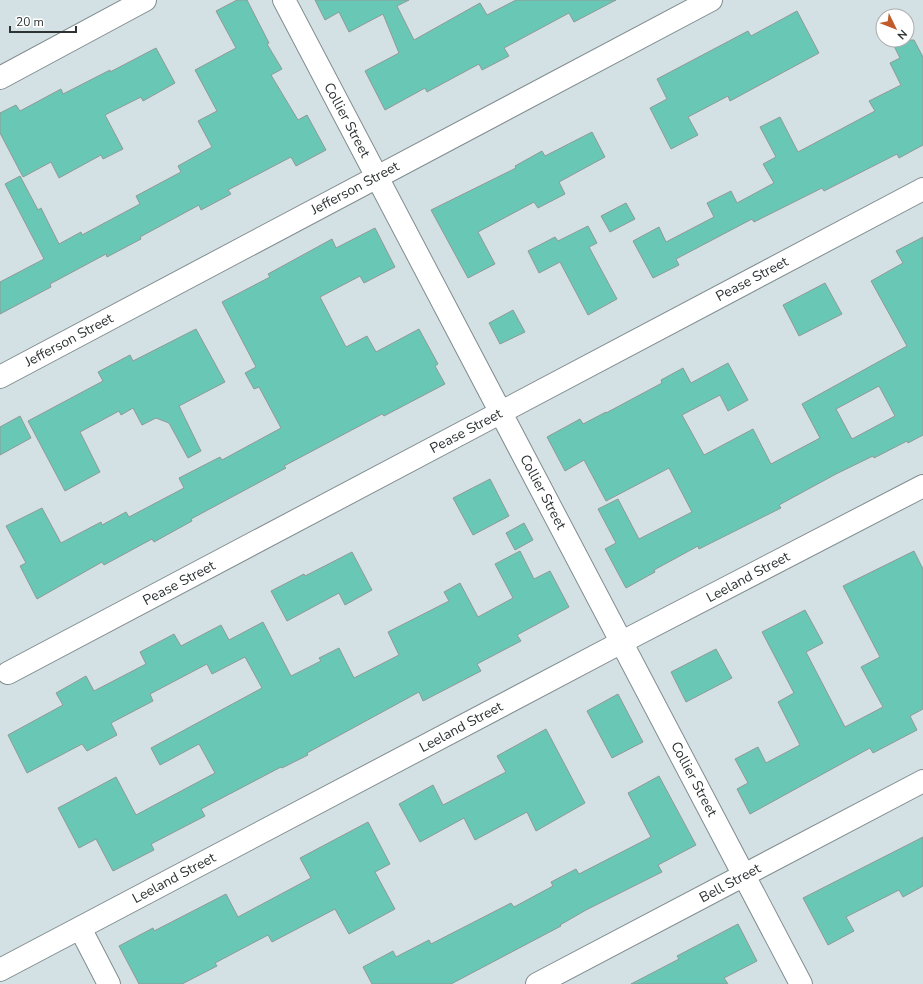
<svg xmlns="http://www.w3.org/2000/svg" width="923" height="984" font-family="'Nunito Sans',sans-serif">
  <style>
    .building { fill: #68c8b5; stroke: #8e9a97; fill-rule: evenodd }
    .lines { fill: none; stroke-linecap: round; stroke-linejoin: round }
    .minor-casing { stroke: #818d90; stroke-width: 24 }
    .minor { stroke: #fff; stroke-width: 22 }
    .labels { text-anchor: middle; dominant-baseline: central; stroke-width: 4; stroke-linejoin: round; paint-order: stroke }
    .street-label { font-size: 14px; fill: #2d3233; stroke: #fff }
  </style>
  <rect width="100%" height="100%" fill="#d4e1e4"/>
  <path class="building" d="M237 0H247L269 43 267 44 282 69 271 75 298 120 307 115 326 150 296 166 291 157 228 190 231 194 201 210 199 205 140 237 141 239 107 257 106 254 50 284 51 287 0 314V282L44 259 5 184 20 176 38 210 41 208 59 244 81 232 82 235 140 204 136 196 181 172 178 166 212 147 198 121 217 111 195 70 236 48 216 11Z
    M315 0H409L397 6 414 40 480 3 487 15 516 0H616L574 22 569 13 504 48 509 56 482 70 479 64 427 92 425 88 385 110 365 71 399 53 383 14 349 32 339 12 325 20Z
    M797 11 819 53 730 101 728 96 688 117 698 135 671 149 650 108 667 99 657 79 748 31 751 36Z
    M891 40H914L923 57V145L899 158 897 154 824 191 822 188 754 222 752 219 676 259 679 265 653 278 633 241 659 227 666 242 714 217 707 203 731 191 737 203 774 183 763 164 776 157 760 127 780 117 798 152 875 111 869 101 901 85 890 63 900 58Z
    M156 48 175 83 143 101 141 97 105 115 123 149 103 159 101 155 59 178 51 162 23 177 0 133V113L16 105 20 111 61 89 63 94 110 70V72Z
    M592 132 605 157 559 182 565 194 538 208 534 202 478 232 495 264 468 278 431 210 516 168 515 166 542 151 545 156Z
    M626 203 635 219 610 232 601 216Z
    M588 226 597 243 589 247 617 299 588 315 560 262 539 273 528 251 555 237 558 241Z
    M375 228 395 267 364 283 360 276 320 297 346 347 367 336 376 352 419 329 438 364 435 366 445 384 384 416 382 414 284 466 286 468 191 519 192 521 154 542 152 539 104 565 102 562 37 599 20 566 26 563 6 526 42 508 61 543 101 522 102 525 126 512 129 517 184 488 179 478 220 457 222 460 281 428 259 387 254 389 245 373 256 367 222 302 270 277 268 274 332 239 336 248Z
    M923 237V435L908 443 907 441 874 458 873 456 836 474 779 505 781 508 699 549 698 546 654 570 655 572 626 588 605 549 616 543 598 509 618 499 639 539 692 512 669 468 606 501 584 460 565 471 547 437 580 419 583 424 606 412V413L662 383 661 380 683 368 691 383 728 363 748 400 728 411 720 395 682 415 704 455 753 429 771 464 820 438 802 404 907 346 871 281 903 263 896 251ZM879 386 895 416 852 439 836 409Z
    M825 283 842 314 799 336 783 305Z
    M513 310 525 332 500 344 489 323Z
    M196 329 225 382 179 406 201 451 188 458 169 423 156 418 142 425 133 408 121 415 119 411 80 432 100 472 65 491 28 421 103 381 98 372 130 355 133 361Z
    M20 416 31 438 0 455V427Z
    M490 479 509 516 473 535 453 498Z
    M524 523 533 540 515 550 506 533Z
    M520 551 534 579 550 571 569 607 517 635 521 641 477 664 481 671 423 701 419 692 307 753 308 755 282 768 281 767 201 809 205 816 151 844 154 850 113 871 96 839 79 848 58 808 116 777 136 815 215 773 199 744 160 765 151 748 262 688 245 657 212 674 207 664 150 694 153 701 111 723 117 735 87 751 82 744 27 773 8 735 63 705 56 693 86 676 94 691 146 664 140 652 174 634 181 646 221 625 229 640 263 622 291 676 321 661 319 658 339 648 354 678 399 655 388 632 449 601 444 592 460 583 478 617 513 598 495 564Z
    M914 551 923 569V709L910 716 917 730 873 753 870 748 750 814 737 789 748 783 735 759 758 747 766 763 800 745 778 702 794 693 762 632 805 610 823 643 806 652 845 727 883 707 861 667 880 657 843 586Z
    M352 552 372 590 345 605 339 593 287 621 271 591 304 574 305 576Z
    M716 649 732 678 686 702 671 672Z
    M618 694 643 742 612 758 587 711Z
    M546 729 585 803 536 831 527 812 475 840 464 818 420 842 399 804 433 785 443 805 506 772 497 756Z
    M659 776 696 845 658 865 662 872 586 910 560 925 561 926 451 984H372L363 967 393 951 396 957 429 940 431 944 511 903 514 907 553 886 551 882 576 869 579 874 651 837 628 793Z
    M368 822 390 864 375 872 395 909 349 934 335 909 272 942 268 935 215 963 217 966 182 984H139L119 946 153 928 154 931 226 894 238 917 311 878 300 858Z
    M923 837V886L903 897 899 890 846 917 854 931 828 945 803 898Z
    M738 924 757 961 724 978 728 984H631L679 959 677 956Z"/>
  <g class="lines">
    <defs>
      <path id="minor" d="M284 0 801 984
        M0 78 145 0
        M0 377 711 0
        M8 673 923 189
        M80 928 109 984
        M0 970 622 642 923 486
        M537 984 923 781"/>
    </defs>
    <use href="#minor" class="minor-casing"/>
    <use href="#minor" class="minor"/>
  </g>
  <g class="labels">
    <g class="street-label">
      <text transform="translate(347 120) rotate(62)">Collier Street</text>
      <text transform="translate(355 188) rotate(-28)">Jefferson Street</text>
      <text transform="translate(752 279) rotate(-28)">Pease Street</text>
      <text transform="translate(69 340) rotate(-28)">Jefferson Street</text>
      <text transform="translate(466 431) rotate(-28)">Pease Street</text>
      <text transform="translate(543 492) rotate(62)">Collier Street</text>
      <text transform="translate(748 577) rotate(-28)">Leeland Street</text>
      <text transform="translate(179 583) rotate(-28)">Pease Street</text>
      <text transform="translate(461 727) rotate(-28)">Leeland Street</text>
      <text transform="translate(694 779) rotate(62)">Collier Street</text>
      <text transform="translate(174 878) rotate(-28)">Leeland Street</text>
      <text transform="translate(730 883) rotate(-28)">Bell Street</text>
    </g>
  </g>
  <g transform="translate(895 28) rotate(133)"><circle r="19" fill="#ffffff" stroke="#abadad"/>
  <path d="M0-3L7 15L0 10L-7 15Z" fill="#c15b2b"/>
  <text y="-6" font-size="11" font-weight="bold" text-anchor="middle" fill="#2d3233">N</text>
  </g>
  <path d="M10 26v6h66v-6" fill="none" stroke="#2d3233" stroke-width="2"/>
  <text x="16" y="26" font-size="12" fill="#2d3233" stroke="#ffffff" stroke-width="3" paint-order="stroke">20 m</text>
</svg>
